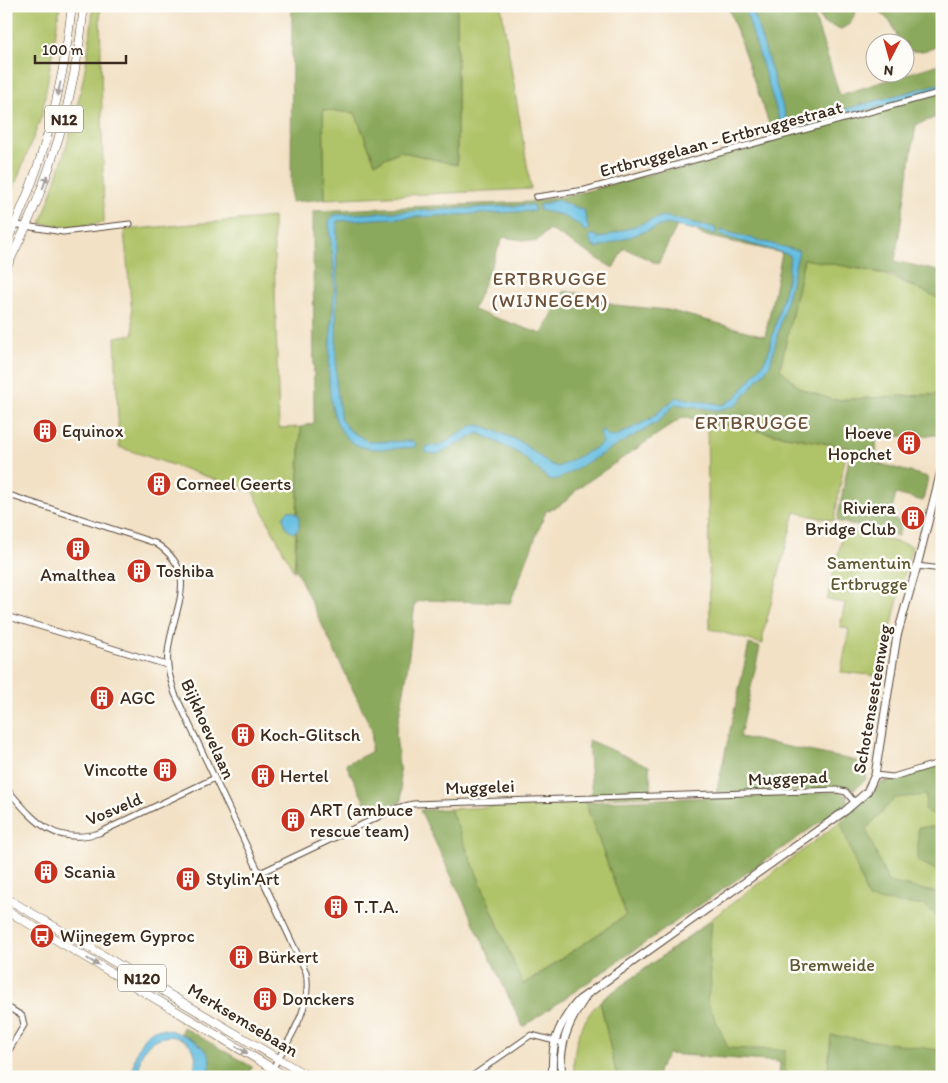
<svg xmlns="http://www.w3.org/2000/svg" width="948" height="1083" font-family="Itim,sans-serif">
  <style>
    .green { fill: #afc367; stroke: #757642 }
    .forest { fill: #8ba95c; stroke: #636a3d; fill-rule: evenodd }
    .water { fill: #63bde1; stroke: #4f7480 }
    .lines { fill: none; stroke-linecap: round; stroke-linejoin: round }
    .street-casing { stroke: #564537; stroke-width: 7 }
    .secondary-casing { stroke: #564537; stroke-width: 9 }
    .primary-casing { stroke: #564537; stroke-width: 9 }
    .street { stroke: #fff; stroke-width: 5 }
    .secondary { stroke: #fff; stroke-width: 7 }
    .primary { stroke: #fff; stroke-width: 8 }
    .oneway { fill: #a79f9a }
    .labels { text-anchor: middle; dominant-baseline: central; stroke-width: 5; stroke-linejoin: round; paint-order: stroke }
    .shield { fill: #fdfcf7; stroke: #75695f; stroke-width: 1 }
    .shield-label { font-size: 16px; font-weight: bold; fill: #3b2a1e }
    .street-label { font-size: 18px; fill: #3b2a1e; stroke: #fdfcf7 }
    .poi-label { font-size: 18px; fill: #3b2a1e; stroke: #fdfcf7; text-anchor: start }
    .park-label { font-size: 18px; fill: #5e5834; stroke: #fdfcf7 }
    .neighbourhood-label { font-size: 19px; letter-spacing: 1px; fill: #6c523b; stroke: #fdfcf7 }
  </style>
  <rect width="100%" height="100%" fill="#fdfcf7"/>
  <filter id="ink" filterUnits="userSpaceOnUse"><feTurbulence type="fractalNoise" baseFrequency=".02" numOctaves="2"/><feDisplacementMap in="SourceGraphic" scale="10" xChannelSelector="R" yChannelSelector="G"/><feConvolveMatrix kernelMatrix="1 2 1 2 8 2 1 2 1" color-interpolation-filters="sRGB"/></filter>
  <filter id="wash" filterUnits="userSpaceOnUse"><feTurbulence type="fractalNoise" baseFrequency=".0096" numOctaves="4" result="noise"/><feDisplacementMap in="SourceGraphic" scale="20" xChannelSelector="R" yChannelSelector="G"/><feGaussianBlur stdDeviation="1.12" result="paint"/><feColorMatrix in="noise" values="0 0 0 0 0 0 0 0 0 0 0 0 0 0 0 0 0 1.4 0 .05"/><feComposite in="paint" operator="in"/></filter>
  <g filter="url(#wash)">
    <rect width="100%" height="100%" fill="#f2e1c5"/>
    <path class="green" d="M6 6H60L42 115 6 208Z
      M93 6H100L104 223 66 227 44 224 41 223C66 153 88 81 93 6Z
      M457 6H501L531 189 325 199 323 110 355 113 375 163 400 151 457 165Z
      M273 217 279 428 301 427 294 572 253 492 119 447 115 337 134 334 124 230Z
      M804 258 884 274 942 299V394L833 400 801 389 780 369Z
      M707 422 847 447 834 521 795 512 763 634V644L710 629Z
      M844 529 912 546 895 611 881 676 841 672 849 629 840 627 845 603 827 600Z
      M942 763V1068L934 1077H780L781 1061 671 1053 612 994 836 825 882 782Z
      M585 802 627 915 522 985 450 809Z
      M600 1001 617 1077H574C572 1047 579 1023 600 1001Z"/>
    <path class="forest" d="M292 6H457V165L400 151 375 163 355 113 323 110 325 199 291 202Z
      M728 6H811L840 95 942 63V115L916 125 895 261 942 272V300L889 274 804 259 780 369 801 389 833 400 942 394 940 435 876 437 877 463 928 477 923 501 896 494 890 518 902 522 898 536 837 521 851 448 683 417 577 489C571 498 557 509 546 511L510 603 425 600 415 603 406 680 396 733 402 801 371 815 346 764 371 752 372 730 295 568 301 427 314 423 313 211 529 202 572 195 775 141ZM681 218 702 235 782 253 765 336 668 310 614 305 588 295 564 291 542 334 473 310 503 237 536 242 549 229 613 268 624 248 658 264Z
      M815 6H936L942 27V43C932 51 917 53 906 50V42H899L892 24 874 6 857 9 850 24 841 29 823 23Z
      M749 644 760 647 740 737 867 763 866 779 855 789 716 794Z
      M588 740 649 766 652 796 592 798Z
      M942 765V873L918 861V827H935L941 819 925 810 926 795 895 798 866 829 888 882 942 894V921L926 906 868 899 841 823 883 783Z
      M838 792 847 796 848 801 845 805 523 1027 420 810 450 809 523 985 626 915 585 802Z
      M712 921 709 958 711 985 707 1000 728 1048 785 1050V1077H779L780 1062 668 1054 659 1069 657 1077H617L600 1001Z
      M942 1018V1077H827L831 1035 938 1050Z
      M183 1027 252 1067 247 1077H206L210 1068 194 1042 181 1033Z"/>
    <path class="water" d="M744 6H754L752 8 787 120 790 124 942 83V90L794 130 783 131Z
      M557 200 584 210 589 230 584 231 581 226 561 215 539 210V205Z
      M533 205 535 211 337 221 336 382 341 420 349 430 369 442 414 441 416 445 415 447C396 448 364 454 349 440 313 406 337 318 334 274 334 256 329 239 329 221L334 215Z
      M663 216 716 228 715 234 666 224 598 248 593 246 588 237 594 234 598 238 604 237Z
      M720 230 799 251 770 365 767 369 736 406 717 410 675 404 658 422 558 479 550 480 520 454 479 433 438 454 427 453 425 451 427 446H439L474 425 484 426 519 441 550 464 558 467 599 446 602 442 600 431 602 430 608 436 614 437 650 419 677 397 723 405 736 397 762 365 768 354 788 276 790 255 719 235Z
      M288 511H293L299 516V528L294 533C286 531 285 524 283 517Z
      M157 1029C173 1028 205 1042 210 1058 211 1065 209 1071 206 1077H191C216 1028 131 1018 140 1077H132C134 1059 137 1036 157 1029Z"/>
  </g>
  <g filter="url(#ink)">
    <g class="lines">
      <defs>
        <path id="street" d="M941 6 942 8
          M536 197 585 190 942 92
          M6 223 63 232 130 224
          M6 494 155 543C203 573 172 609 168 652 166 667 171 680 175 694L306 972C313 1007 289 1039 273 1068
          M917 566 942 569
          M6 616 167 665
          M875 775 893 777 942 762
          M6 788C34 820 52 846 99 833L215 778
          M260 873 397 808 413 804 837 790 846 792 855 803
          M6 1006 22 1016 24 1025 6 1055
          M471 1077 531 1035 563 1043"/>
        <path id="secondary" d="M553 1077C550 1046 558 1023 579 1000L845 811 867 792 875 775 897 636 917 566 942 467
          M562 1077C558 1046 568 1023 585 998"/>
        <path id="primary" d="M6 243C43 169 63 89 72 6
          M6 268C49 186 75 98 84 6
          M6 898 309 1077
          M6 910 287 1077"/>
      </defs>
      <use href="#street" class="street-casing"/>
      <use href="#secondary" class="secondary-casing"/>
      <use href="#primary" class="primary-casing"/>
      <use href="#street" class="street"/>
      <use href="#secondary" class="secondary"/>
      <use href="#primary" class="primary"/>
    </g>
    <defs><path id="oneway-solid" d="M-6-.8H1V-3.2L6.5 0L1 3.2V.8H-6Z" transform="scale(1.25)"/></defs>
    <g class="oneway">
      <use href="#oneway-solid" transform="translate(59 89) rotate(102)"/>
      <use href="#oneway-solid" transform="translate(45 182) rotate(-70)"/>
      <use href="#oneway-solid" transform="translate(93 962) rotate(31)"/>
      <use href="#oneway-solid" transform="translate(242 1050) rotate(30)"/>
    </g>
  </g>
  <defs>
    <symbol id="building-disc" viewBox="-11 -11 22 22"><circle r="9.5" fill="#c8321e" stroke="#fdfcf7"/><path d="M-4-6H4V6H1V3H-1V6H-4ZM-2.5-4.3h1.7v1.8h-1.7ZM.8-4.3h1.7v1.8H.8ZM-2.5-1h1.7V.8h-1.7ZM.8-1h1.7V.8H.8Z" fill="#fff"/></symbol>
    <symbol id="bus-disc" viewBox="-11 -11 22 22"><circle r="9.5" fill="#c8321e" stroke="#fdfcf7"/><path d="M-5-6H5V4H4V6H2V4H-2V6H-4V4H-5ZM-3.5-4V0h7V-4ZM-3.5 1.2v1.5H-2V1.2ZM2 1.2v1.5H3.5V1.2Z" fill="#fff"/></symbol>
  </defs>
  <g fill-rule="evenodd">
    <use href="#building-disc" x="31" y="417" width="28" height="28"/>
    <use href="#building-disc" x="895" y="429" width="28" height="28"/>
    <use href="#building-disc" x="145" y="470" width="28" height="28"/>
    <use href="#building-disc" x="899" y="504" width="28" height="28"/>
    <use href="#building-disc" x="64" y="535" width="28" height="28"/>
    <use href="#building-disc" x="125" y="557" width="28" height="28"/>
    <use href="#building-disc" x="88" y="684" width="28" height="28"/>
    <use href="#building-disc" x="229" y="721" width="28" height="28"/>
    <use href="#building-disc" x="151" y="756" width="28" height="28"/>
    <use href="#building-disc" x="249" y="762" width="28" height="28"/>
    <use href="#building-disc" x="279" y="806" width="28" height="28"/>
    <use href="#building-disc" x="32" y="858" width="28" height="28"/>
    <use href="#building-disc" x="174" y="865" width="28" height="28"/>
    <use href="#building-disc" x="322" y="893" width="28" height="28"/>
    <use href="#bus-disc" x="28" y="922" width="28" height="28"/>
    <use href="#building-disc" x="227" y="943" width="28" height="28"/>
    <use href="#building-disc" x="251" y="985" width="28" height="28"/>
  </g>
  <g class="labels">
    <g class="shield">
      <rect x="45" y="105.5" width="38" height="27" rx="4"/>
      <rect x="118" y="964.5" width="48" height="27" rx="4"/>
    </g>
    <g class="shield-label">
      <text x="64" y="119">N12</text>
      <text x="142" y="978">N120</text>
    </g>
    <g class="street-label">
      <text transform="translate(721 139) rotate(-15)">Ertbruggelaan - Ertbruggestraat</text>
      <text transform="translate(872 699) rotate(-80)">Schotensesteenweg</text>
      <text transform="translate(208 729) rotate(66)">Bijkhoevelaan</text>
      <text transform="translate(788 778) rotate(-2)">Muggepad</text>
      <text transform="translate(480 787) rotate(-2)">Muggelei</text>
      <text transform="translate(114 809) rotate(-23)">Vosveld</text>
      <text transform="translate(243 1020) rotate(31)">Merksemsebaan</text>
    </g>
    <g class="poi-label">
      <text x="62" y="431">Equinox</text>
      <text x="892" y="433" text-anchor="end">Hoeve<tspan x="892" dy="21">Hopchet</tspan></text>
      <text x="176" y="484">Corneel Geerts</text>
      <text x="896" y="508" text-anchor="end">Riviera<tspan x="896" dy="21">Bridge Club</tspan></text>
      <text x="156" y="571">Toshiba</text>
      <text x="78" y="575" text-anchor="middle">Amalthea</text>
      <text x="120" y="698">AGC</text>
      <text x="260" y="735">Koch-Glitsch</text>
      <text x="148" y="770" text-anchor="end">Vincotte</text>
      <text x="280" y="776">Hertel</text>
      <text x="310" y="810">ART (ambuce<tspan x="310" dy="21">rescue team)</tspan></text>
      <text x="64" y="872">Scania</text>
      <text x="206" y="879">Stylin'Art</text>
      <text x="354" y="907">T.T.A.</text>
      <text x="60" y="936">Wijnegem Gyproc</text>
      <text x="258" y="957">Bürkert</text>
      <text x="282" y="999">Donckers</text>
    </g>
    <g class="park-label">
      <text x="869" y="563">Samentuin<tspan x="869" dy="21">Ertbrugge</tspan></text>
      <text x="832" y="965">Bremweide</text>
    </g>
    <g class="neighbourhood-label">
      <text x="550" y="278">ERTBRUGGE<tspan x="550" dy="22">(WIJNEGEM)</tspan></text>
      <text x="752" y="422">ERTBRUGGE</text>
    </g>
  </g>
  <rect width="948" height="1083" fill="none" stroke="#fdfcf7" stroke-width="25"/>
  <g transform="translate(890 58) rotate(186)"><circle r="24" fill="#fdfcf7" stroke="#afa8a0"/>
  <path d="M0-4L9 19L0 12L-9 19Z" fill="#c8321e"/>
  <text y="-8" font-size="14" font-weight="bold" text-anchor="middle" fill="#3b2a1e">N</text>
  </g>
  <path d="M35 55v8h91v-8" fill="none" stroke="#3b2a1e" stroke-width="2.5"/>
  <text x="42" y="55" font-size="15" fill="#3b2a1e" stroke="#fdfcf7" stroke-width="4" paint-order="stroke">100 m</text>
</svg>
